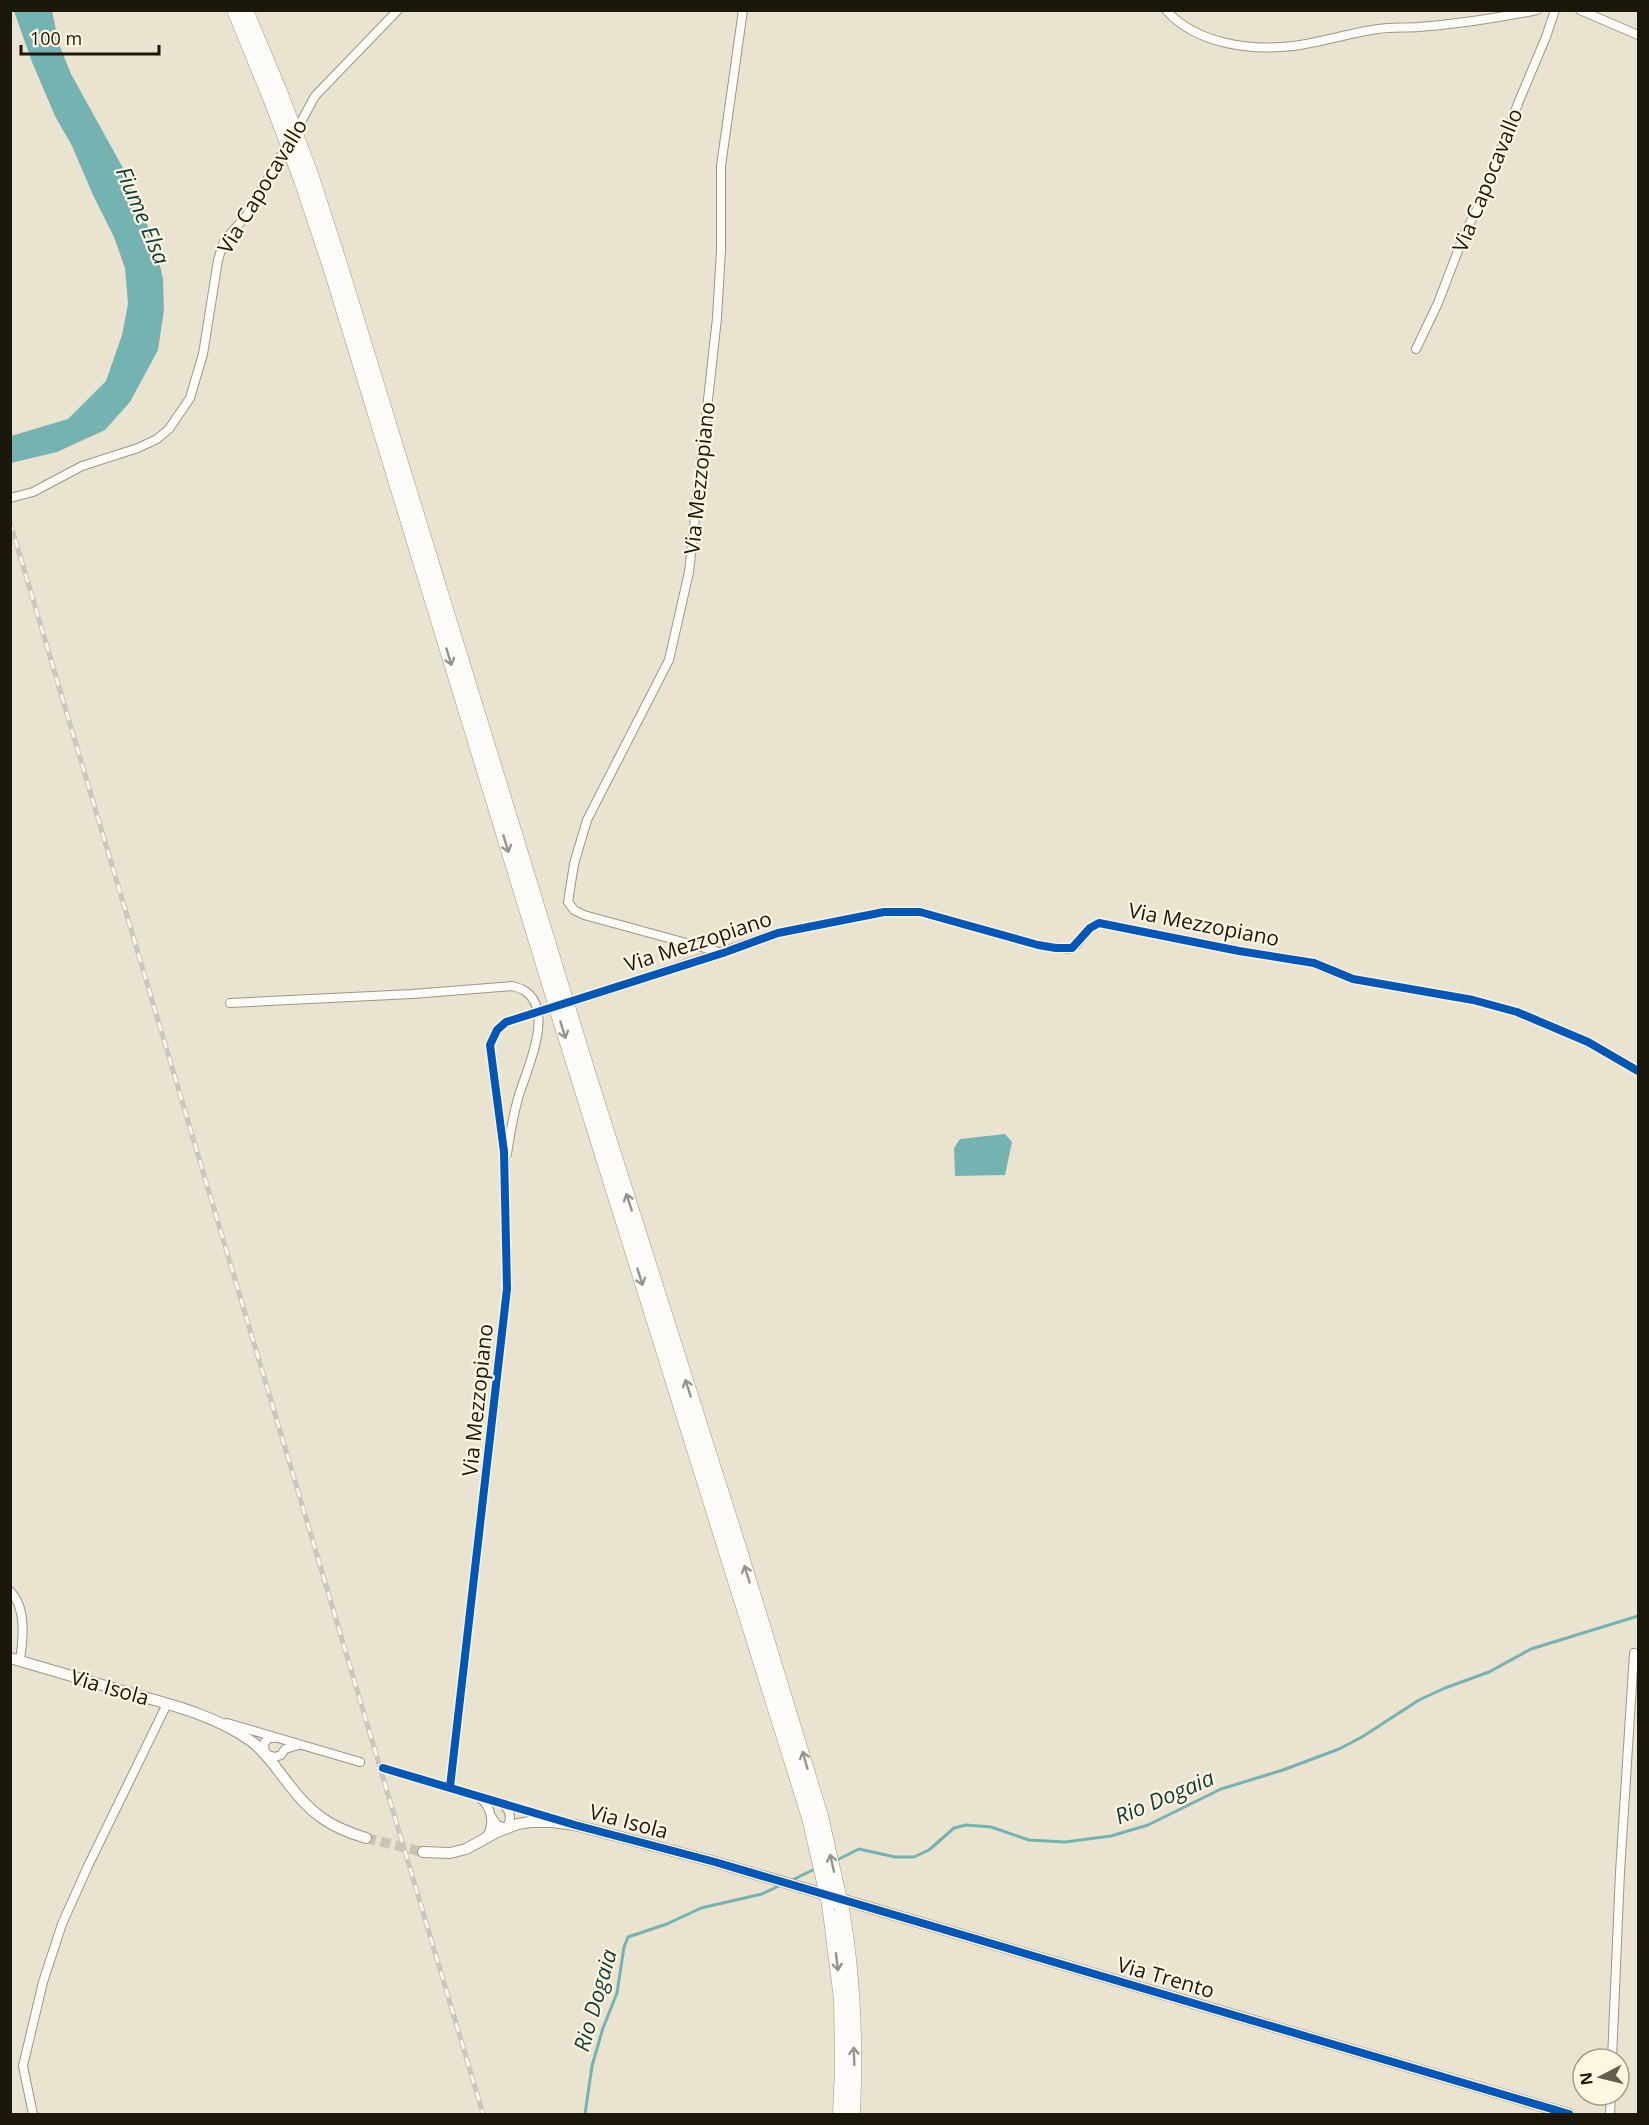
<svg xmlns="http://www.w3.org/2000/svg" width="1649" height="2125" font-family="'Open Sans',sans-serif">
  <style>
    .water { fill: #75b3b2 }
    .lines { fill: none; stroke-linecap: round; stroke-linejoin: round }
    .stream { stroke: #75b3b2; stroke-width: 3 }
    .tertiary-tunnel { stroke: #cbc4b2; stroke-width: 10; stroke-dasharray: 10 5; stroke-linecap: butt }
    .minor-casing { stroke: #9b9788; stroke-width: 10 }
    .tertiary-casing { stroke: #9b9788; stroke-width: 12 }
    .trunk-casing { stroke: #9b9788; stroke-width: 15 }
    .minor { stroke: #fcfbf8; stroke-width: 8 }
    .tertiary { stroke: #fcfbf8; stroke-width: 10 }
    .trunk { stroke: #fcfbf8; stroke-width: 14 }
    .rail-casing { stroke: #c9c7c2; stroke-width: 5 }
    .rail { stroke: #fdf6e1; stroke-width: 3; stroke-dasharray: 9; stroke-linecap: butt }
    .minor-bridge-casing { stroke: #9b9788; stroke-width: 10; stroke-linecap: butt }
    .trunk-bridge-casing { stroke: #9b9788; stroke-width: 15; stroke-linecap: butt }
    .minor-bridge { stroke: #fcfbf8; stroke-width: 8 }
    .trunk-bridge { stroke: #fcfbf8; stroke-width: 14 }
    .cycleway-casing { stroke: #fdf6e1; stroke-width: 11 }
    .cycleway { stroke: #0057b8; stroke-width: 8 }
    .oneway { stroke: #97948d }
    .labels { text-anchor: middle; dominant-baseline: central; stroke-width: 4.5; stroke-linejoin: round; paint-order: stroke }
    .street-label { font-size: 21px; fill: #1b170a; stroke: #fdf6e1 }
    .water-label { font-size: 22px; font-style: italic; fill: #113c3f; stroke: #fdf6e1 }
  </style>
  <rect width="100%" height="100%" fill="#eae3d0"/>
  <path class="water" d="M14 11H52L59 44 71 74 123 168 155 243 163 279 164 310 158 350 130 402 105 430 57 452 11 463V436L68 419 106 381 122 335 128 304 125 268 114 237 93 195 72 146 55 116 32 62Z
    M1005 1134 1012 1142 1005 1175 955 1176 954 1148 960 1139Z"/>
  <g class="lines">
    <path class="stream" d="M837 1860 859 1849 895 1857H914L929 1850 954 1828 966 1825 991 1827 1029 1840 1065 1842 1111 1836 1148 1825 1221 1789 1283 1770 1339 1749 1362 1737 1419 1700 1445 1688 1489 1672 1531 1649 1638 1616
      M790 1881 817 1868
      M585 2114 592 2066 603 2028 617 1993 624 1947 628 1937 667 1924 701 1908 762 1894 781 1885"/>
    <path class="tertiary-tunnel" d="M366 1838 423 1852"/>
    <defs>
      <path id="minor" d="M1166 10C1196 44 1250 51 1293 46 1322 42 1350 33 1378 29 1392 27 1406 28 1419 27 1459 24 1498 18 1537 10
        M1580 10 1638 35
        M295 133 315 96 398 10
        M1416 349 1438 303 1464 235 1483 197 1519 101 1546 37 1555 10
        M10 498 33 492 82 466 138 448 157 439 169 429 190 398 203 354 218 260 224 241 246 216 288 144
        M723 953 584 915 574 910 568 902 574 864 587 820 669 660 689 572 717 318 721 250V166L743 10
        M608 990 778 933 884 912H920L1038 945 1068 949 1076 945 1090 928 1099 923 1239 951 1314 963 1353 979 1473 1000 1517 1012 1588 1042 1638 1071
        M230 1003 412 994 512 986C516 987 522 989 525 991 555 1011 527 1069 519 1095 513 1115 510 1134 507 1154
        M10 1591C27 1608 23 1639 20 1660
        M227 1723 360 1762
        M274 1738H269L264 1743 265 1754 275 1757 281 1755 285 1749 299 1745
        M383 1768 555 1819
        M450 1787 507 1289 504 1152 490 1045 497 1030 506 1022
        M480 1798C492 1807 496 1827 484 1839
        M491 1816 497 1825 506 1828C513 1819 510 1810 502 1803
        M1612 2059 1620 1872 1634 1653
        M33 2114 23 2066 43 1982 62 1924 88 1866 167 1704
        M1610 2114 1611 2095"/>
      <path id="tertiary" d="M10 1658C51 1670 92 1682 133 1694 173 1705 216 1716 251 1741 265 1751 276 1768 287 1782 310 1813 329 1827 366 1838
        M423 1852 450 1853 466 1849 497 1832 518 1824 530 1822H551L575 1825 715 1862 1569 2114"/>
      <path id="trunk" d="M234 10 270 98
        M246 10 281 94
        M312 177 341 267 590 1078 739 1547 821 1816
        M301 180 331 270 563 1030 809 1818
        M829 1904 841 1999 842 2069 840 2114
        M842 1909C854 1977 856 2046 853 2114"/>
    </defs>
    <use href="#minor" class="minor-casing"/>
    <use href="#tertiary" class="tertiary-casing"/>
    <use href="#trunk" class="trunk-casing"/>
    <use href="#minor" class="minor"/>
    <use href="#tertiary" class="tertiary"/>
    <use href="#trunk" class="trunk"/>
    <defs>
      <path id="rail" d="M10 522 483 2114"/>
    </defs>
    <use href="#rail" class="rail-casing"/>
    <use href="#rail" class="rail"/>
    <defs>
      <path id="minor-bridge" d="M506 1022 608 990"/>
      <path id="trunk-bridge" d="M281 94 312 177
        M270 98 301 180
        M821 1816 842 1909
        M809 1818 829 1904"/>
    </defs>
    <use href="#minor-bridge" class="minor-bridge-casing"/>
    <use href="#trunk-bridge" class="trunk-bridge-casing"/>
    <use href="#minor-bridge" class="minor-bridge"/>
    <use href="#trunk-bridge" class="trunk-bridge"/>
    <defs>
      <path id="cycleway" d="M383 1768 575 1825 715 1862 1569 2114
        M450 1787 507 1289 504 1152 490 1045 497 1030 506 1022 723 953 778 933 884 912H920L1038 945 1056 948H1072L1090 928 1099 923 1239 951 1314 963 1353 979 1473 1000 1517 1012 1588 1042 1638 1071"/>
    </defs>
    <use href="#cycleway" class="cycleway-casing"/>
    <use href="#cycleway" class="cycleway"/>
  </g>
  <defs><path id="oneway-shaft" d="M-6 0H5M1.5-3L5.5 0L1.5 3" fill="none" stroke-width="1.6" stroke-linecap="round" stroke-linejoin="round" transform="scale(1.5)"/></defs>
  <g class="oneway">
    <use href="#oneway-shaft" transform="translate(449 657) rotate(73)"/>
    <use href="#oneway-shaft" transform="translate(506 844) rotate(73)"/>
    <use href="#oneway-shaft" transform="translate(563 1030) rotate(73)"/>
    <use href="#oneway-shaft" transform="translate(629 1202) rotate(-108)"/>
    <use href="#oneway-shaft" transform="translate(640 1277) rotate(73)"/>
    <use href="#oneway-shaft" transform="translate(688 1388) rotate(-108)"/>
    <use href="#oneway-shaft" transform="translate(747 1574) rotate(-107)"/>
    <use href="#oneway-shaft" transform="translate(805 1760) rotate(-106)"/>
    <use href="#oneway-shaft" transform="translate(832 1863) rotate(-103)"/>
    <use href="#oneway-shaft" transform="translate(837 1962) rotate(83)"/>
    <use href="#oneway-shaft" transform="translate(854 2056) rotate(-92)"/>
  </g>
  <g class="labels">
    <g class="street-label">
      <text transform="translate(1487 180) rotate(-68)">Via Capocavallo</text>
      <text transform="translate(262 186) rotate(-59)">Via Capocavallo</text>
      <text transform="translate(699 478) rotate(-84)">Via Mezzopiano</text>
      <text transform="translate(1204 924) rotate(11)">Via Mezzopiano</text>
      <text transform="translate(698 941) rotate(-18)">Via Mezzopiano</text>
      <text transform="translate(477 1400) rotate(-84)">Via Mezzopiano</text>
      <text transform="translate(110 1687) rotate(16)">Via Isola</text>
      <text transform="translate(629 1821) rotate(15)">Via Isola</text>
      <text transform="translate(1166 1977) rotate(16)">Via Trento</text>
    </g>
    <g class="water-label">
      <text transform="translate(144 215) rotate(67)">Fiume Elsa</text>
      <text transform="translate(1164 1796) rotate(-23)">Rio Dogaia</text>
      <text transform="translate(594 2000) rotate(-74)">Rio Dogaia</text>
    </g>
  </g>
  <rect width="1649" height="2125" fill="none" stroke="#1b170a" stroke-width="24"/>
  <g transform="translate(1601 2077) rotate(263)"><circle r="28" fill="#fdf6e1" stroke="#a39d8b" stroke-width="1.5"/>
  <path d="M0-4.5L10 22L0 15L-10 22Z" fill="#635e4f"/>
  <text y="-9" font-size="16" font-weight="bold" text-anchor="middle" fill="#1b170a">N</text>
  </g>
  <path d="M21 45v9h138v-9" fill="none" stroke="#1b170a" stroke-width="3"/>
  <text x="30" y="45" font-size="18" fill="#1b170a" stroke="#fdf6e1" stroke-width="4.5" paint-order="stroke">100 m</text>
</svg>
